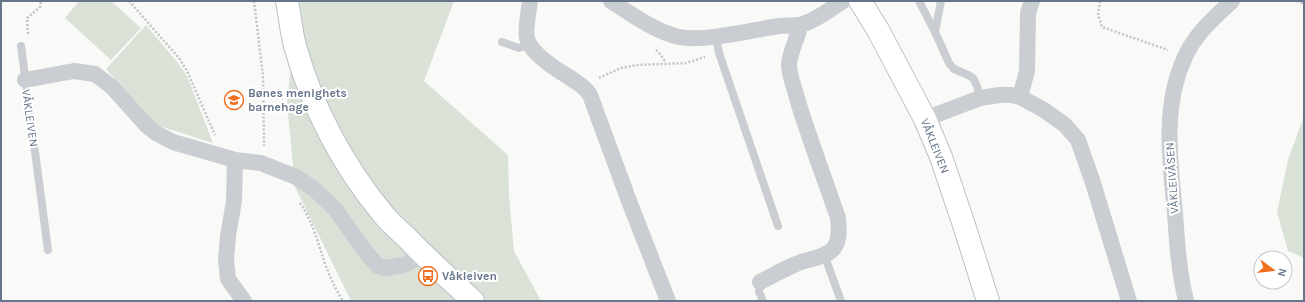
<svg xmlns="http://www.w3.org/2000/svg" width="1305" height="302" font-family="Karla,sans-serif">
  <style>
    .green { fill: #dae2d8 }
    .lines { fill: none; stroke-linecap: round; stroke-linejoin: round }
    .secondary-casing { stroke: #bcc0c6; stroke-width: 24 }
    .path { stroke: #c1c3c6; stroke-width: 2.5; stroke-dasharray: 2 2; stroke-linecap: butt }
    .lane { stroke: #cacdd1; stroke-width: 8 }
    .street { stroke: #cacdd1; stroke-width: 16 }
    .secondary { stroke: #fff; stroke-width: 22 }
    .labels { text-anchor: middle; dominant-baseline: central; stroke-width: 4; stroke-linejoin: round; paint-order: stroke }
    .poi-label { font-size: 12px; font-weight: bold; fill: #66758b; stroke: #fff; text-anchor: start }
    .street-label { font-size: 12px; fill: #66758b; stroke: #fff }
  </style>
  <rect width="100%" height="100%" fill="#f9faf7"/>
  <path class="green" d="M79 1H111L141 28 111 60 65 18Z
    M298 1H454L424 81 508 155 509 196 514 251 541 301H351L295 187 287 103Z
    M146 25 178 63 187 76 213 143 156 125 106 69Z
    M1304 116V258L1288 251 1277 212 1288 160Z"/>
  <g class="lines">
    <defs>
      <path id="secondary" d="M287 1C290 16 291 31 295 46 312 107 343 166 383 214 390 223 399 230 407 238 428 260 451 280 473 301
        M860 1 878 30 925 119 941 157 964 225 988 301"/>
    </defs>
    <use href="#secondary" class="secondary-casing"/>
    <path class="path" d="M129 1 179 58 187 71 215 135
      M254 1 263 76 264 146
      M1100 1 1098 15 1102 27 1168 50
      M1297 1 1304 4
      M28 34 27 18 40 7 41 1
      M656 50 661 55 666 63
      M599 78 621 68 637 65 686 63 705 57
      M300 203C312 220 318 242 324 261 329 275 335 288 343 301"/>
    <path class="lane" d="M919 1 935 32 949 63 954 69 968 75 973 78 977 86 980 98
      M935 32 941 1
      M716 36 719 53 778 226
      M502 42 519 48 530 45
      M21 46 48 250
      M824 254 841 301
      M760 282 759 292 763 301"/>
    <path class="street" d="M530 1C529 9 525 30 527 38 530 53 557 70 569 77 577 83 585 86 590 95L629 201 668 301
      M611 1C631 14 656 32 679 37 704 42 753 30 779 26 786 25 794 26 800 25 816 21 830 9 843 1
      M25 80 74 71 95 74 112 87 147 126 156 133 173 142 235 160 261 163 296 177 314 189 335 209 364 250 378 266 385 268 404 265 423 255
      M1020 97 1027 71 1028 13 1032 1
      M925 119 980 98 999 95H1011L1020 97 1044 110 1065 125 1078 140 1093 183 1129 301
      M235 160 234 201 228 236 226 259 228 279 244 301
      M760 282C772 276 784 269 796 264 807 259 826 258 834 248 840 239 839 228 838 218 825 180 811 143 799 105 796 92 790 79 789 66 789 52 798 39 800 25
      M1186 301C1179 272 1177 243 1175 213 1170 161 1162 106 1185 57 1195 34 1214 18 1232 1"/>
    <use href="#secondary" class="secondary"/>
  </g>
  <defs>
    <symbol id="school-ring" viewBox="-11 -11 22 22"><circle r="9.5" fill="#fff" stroke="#f26e1f" stroke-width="1.5"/><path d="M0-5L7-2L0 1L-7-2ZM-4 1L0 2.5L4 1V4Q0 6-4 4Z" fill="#f26e1f"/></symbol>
    <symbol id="bus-ring" viewBox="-11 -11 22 22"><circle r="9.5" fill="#fff" stroke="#f26e1f" stroke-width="1.5"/><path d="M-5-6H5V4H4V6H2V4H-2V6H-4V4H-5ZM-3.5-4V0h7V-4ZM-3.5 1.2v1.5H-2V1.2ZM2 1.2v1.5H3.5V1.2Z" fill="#f26e1f"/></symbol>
  </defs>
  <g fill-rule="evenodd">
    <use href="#school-ring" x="223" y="89" width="22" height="22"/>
    <use href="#bus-ring" x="417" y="265" width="22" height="22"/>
  </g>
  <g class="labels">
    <g class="poi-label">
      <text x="248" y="93">Bønes menighets<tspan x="248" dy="14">barnehage</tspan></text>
      <text x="442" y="276">Våkleiven</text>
    </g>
    <g class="street-label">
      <text transform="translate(30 118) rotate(82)">VÅKLEIVEN</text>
      <text transform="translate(935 146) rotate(68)">VÅKLEIVEN</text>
      <text transform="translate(1172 178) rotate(-94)">VÅKLEIVÅSEN</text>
    </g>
  </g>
  <rect width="1305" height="302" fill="none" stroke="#66758b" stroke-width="4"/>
  <g transform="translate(1273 270) rotate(105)"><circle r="19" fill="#ffffff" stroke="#c2c8d1"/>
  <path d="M0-3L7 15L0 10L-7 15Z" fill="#f26e1f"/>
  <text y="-6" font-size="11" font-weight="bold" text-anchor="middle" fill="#66758b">N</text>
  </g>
</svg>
